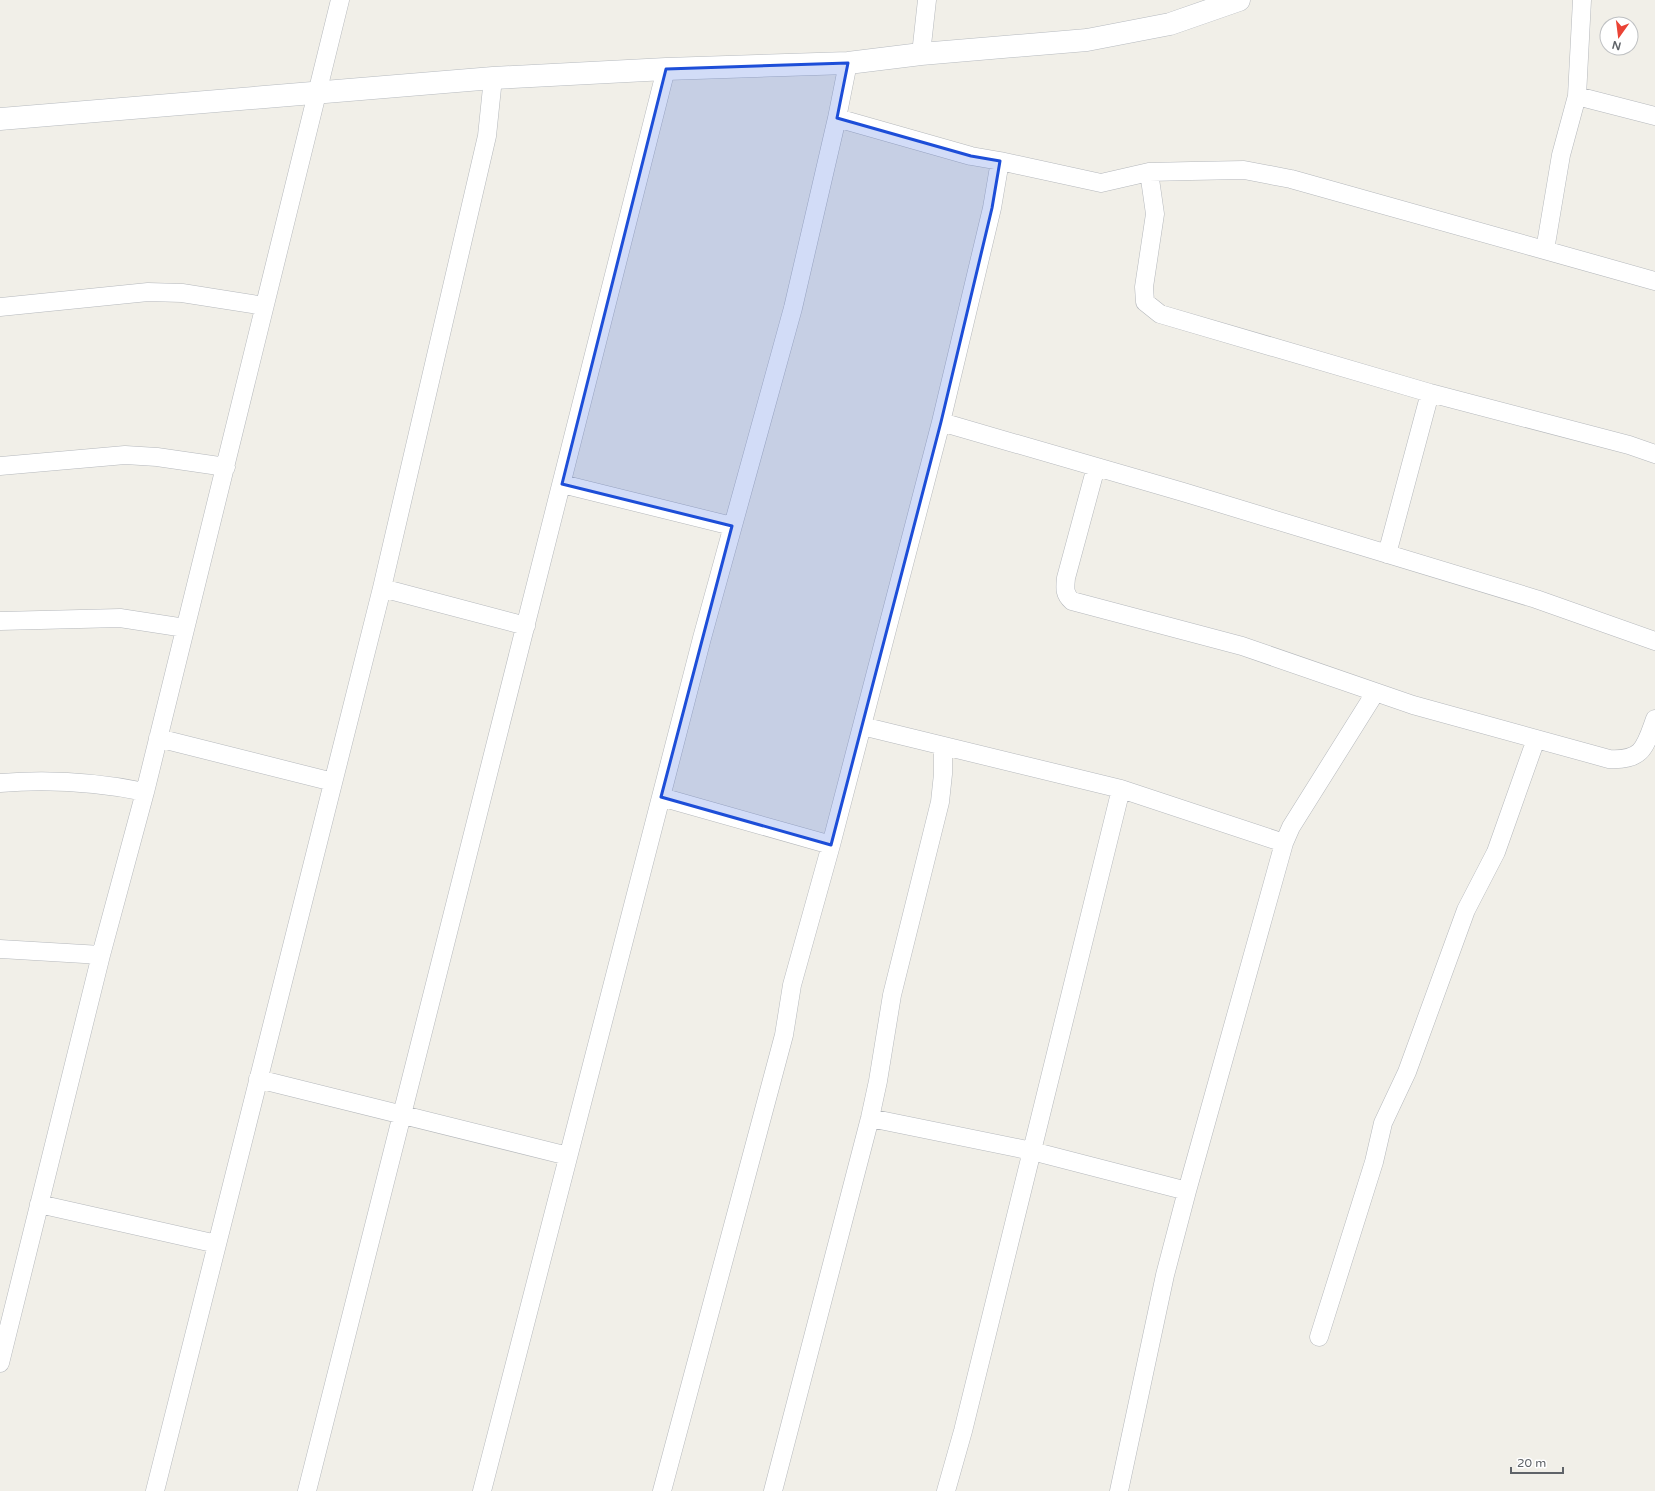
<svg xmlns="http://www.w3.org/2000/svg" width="1655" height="1491" font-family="'Varela Round',sans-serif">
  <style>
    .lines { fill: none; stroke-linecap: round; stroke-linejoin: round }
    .street-casing { stroke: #b5b8bc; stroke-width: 19 }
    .secondary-casing { stroke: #b6babf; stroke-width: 23 }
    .street { stroke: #fff; stroke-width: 18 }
    .secondary { stroke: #fff; stroke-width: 22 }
    .marked { fill: #1d4ed8; fill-opacity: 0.2; stroke: #1d4ed8; stroke-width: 3; stroke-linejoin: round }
  </style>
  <rect width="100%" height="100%" fill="#f1efe8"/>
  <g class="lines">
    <defs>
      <path id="street" d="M921 54 927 0
        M1577 96 1655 116
        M1000 161 1101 183 1149 172 1191 171 1244 170 1291 179 1655 281
        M1149 172 1155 214 1144 287 1145 302 1160 314 1430 393 1629 445 1655 454
        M1545 250 1561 155 1577 96 1582 0
        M0 307 148 292 182 293 264 306
        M941 422 1183 492 1536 599 1655 641
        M0 466 125 455 157 457 226 467
        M1096 467 1066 578C1065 588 1064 594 1072 601L1242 646 1413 705 1609 759C1643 761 1645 747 1655 719
        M562 484 732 526
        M1387 554 1430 393
        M382 588 526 626
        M0 621 120 618 185 628
        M862 726 1121 789 1284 843
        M158 738 333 782
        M0 783C49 779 97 782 145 792
        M661 797 831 845
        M0 949 101 955
        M258 1079 568 1156
        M870 1118 1032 1151 1187 1191
        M39 1204 217 1244
        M1319 1337 1374 1162 1383 1123 1407 1072 1466 910 1496 852 1536 739
        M0 1363 101 955 145 792 340 0
        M155 1491 382 588 487 136 493 78
        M307 1491 666 69
        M482 1491 702 638 793 308 837 118
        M662 1491 784 1035 792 985 831 845 941 422 992 208 1000 161 971 156 837 118 848 63
        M773 1491 870 1118 878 1081 892 995 940 802 943 774V746
        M946 1491 963 1431 1121 789
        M1119 1491 1165 1275 1187 1191 1284 843 1291 827 1375 693"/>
      <path id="secondary" d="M0 119 493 78 666 69 848 63 921 54 1087 40 1170 24 1239 0"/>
    </defs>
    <use href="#street" class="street-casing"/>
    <use href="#secondary" class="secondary-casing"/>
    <use href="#street" class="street"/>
    <use href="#secondary" class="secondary"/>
  </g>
  <path class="marked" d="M848 63 837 118 971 156 1000 161 992 208 941 422 831 845 661 797 732 526 562 484 666 69Z"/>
  <g transform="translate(1619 36) rotate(194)"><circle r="19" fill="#ffffff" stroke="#bfc1c3"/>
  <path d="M0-3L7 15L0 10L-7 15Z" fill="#ea4335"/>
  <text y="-6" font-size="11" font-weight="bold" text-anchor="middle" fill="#5f6368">N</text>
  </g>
  <path d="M1511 1467v6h52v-6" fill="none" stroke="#5f6368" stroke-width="2"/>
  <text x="1517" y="1467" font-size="12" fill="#5f6368" stroke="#ffffff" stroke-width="3" paint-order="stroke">20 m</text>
</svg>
